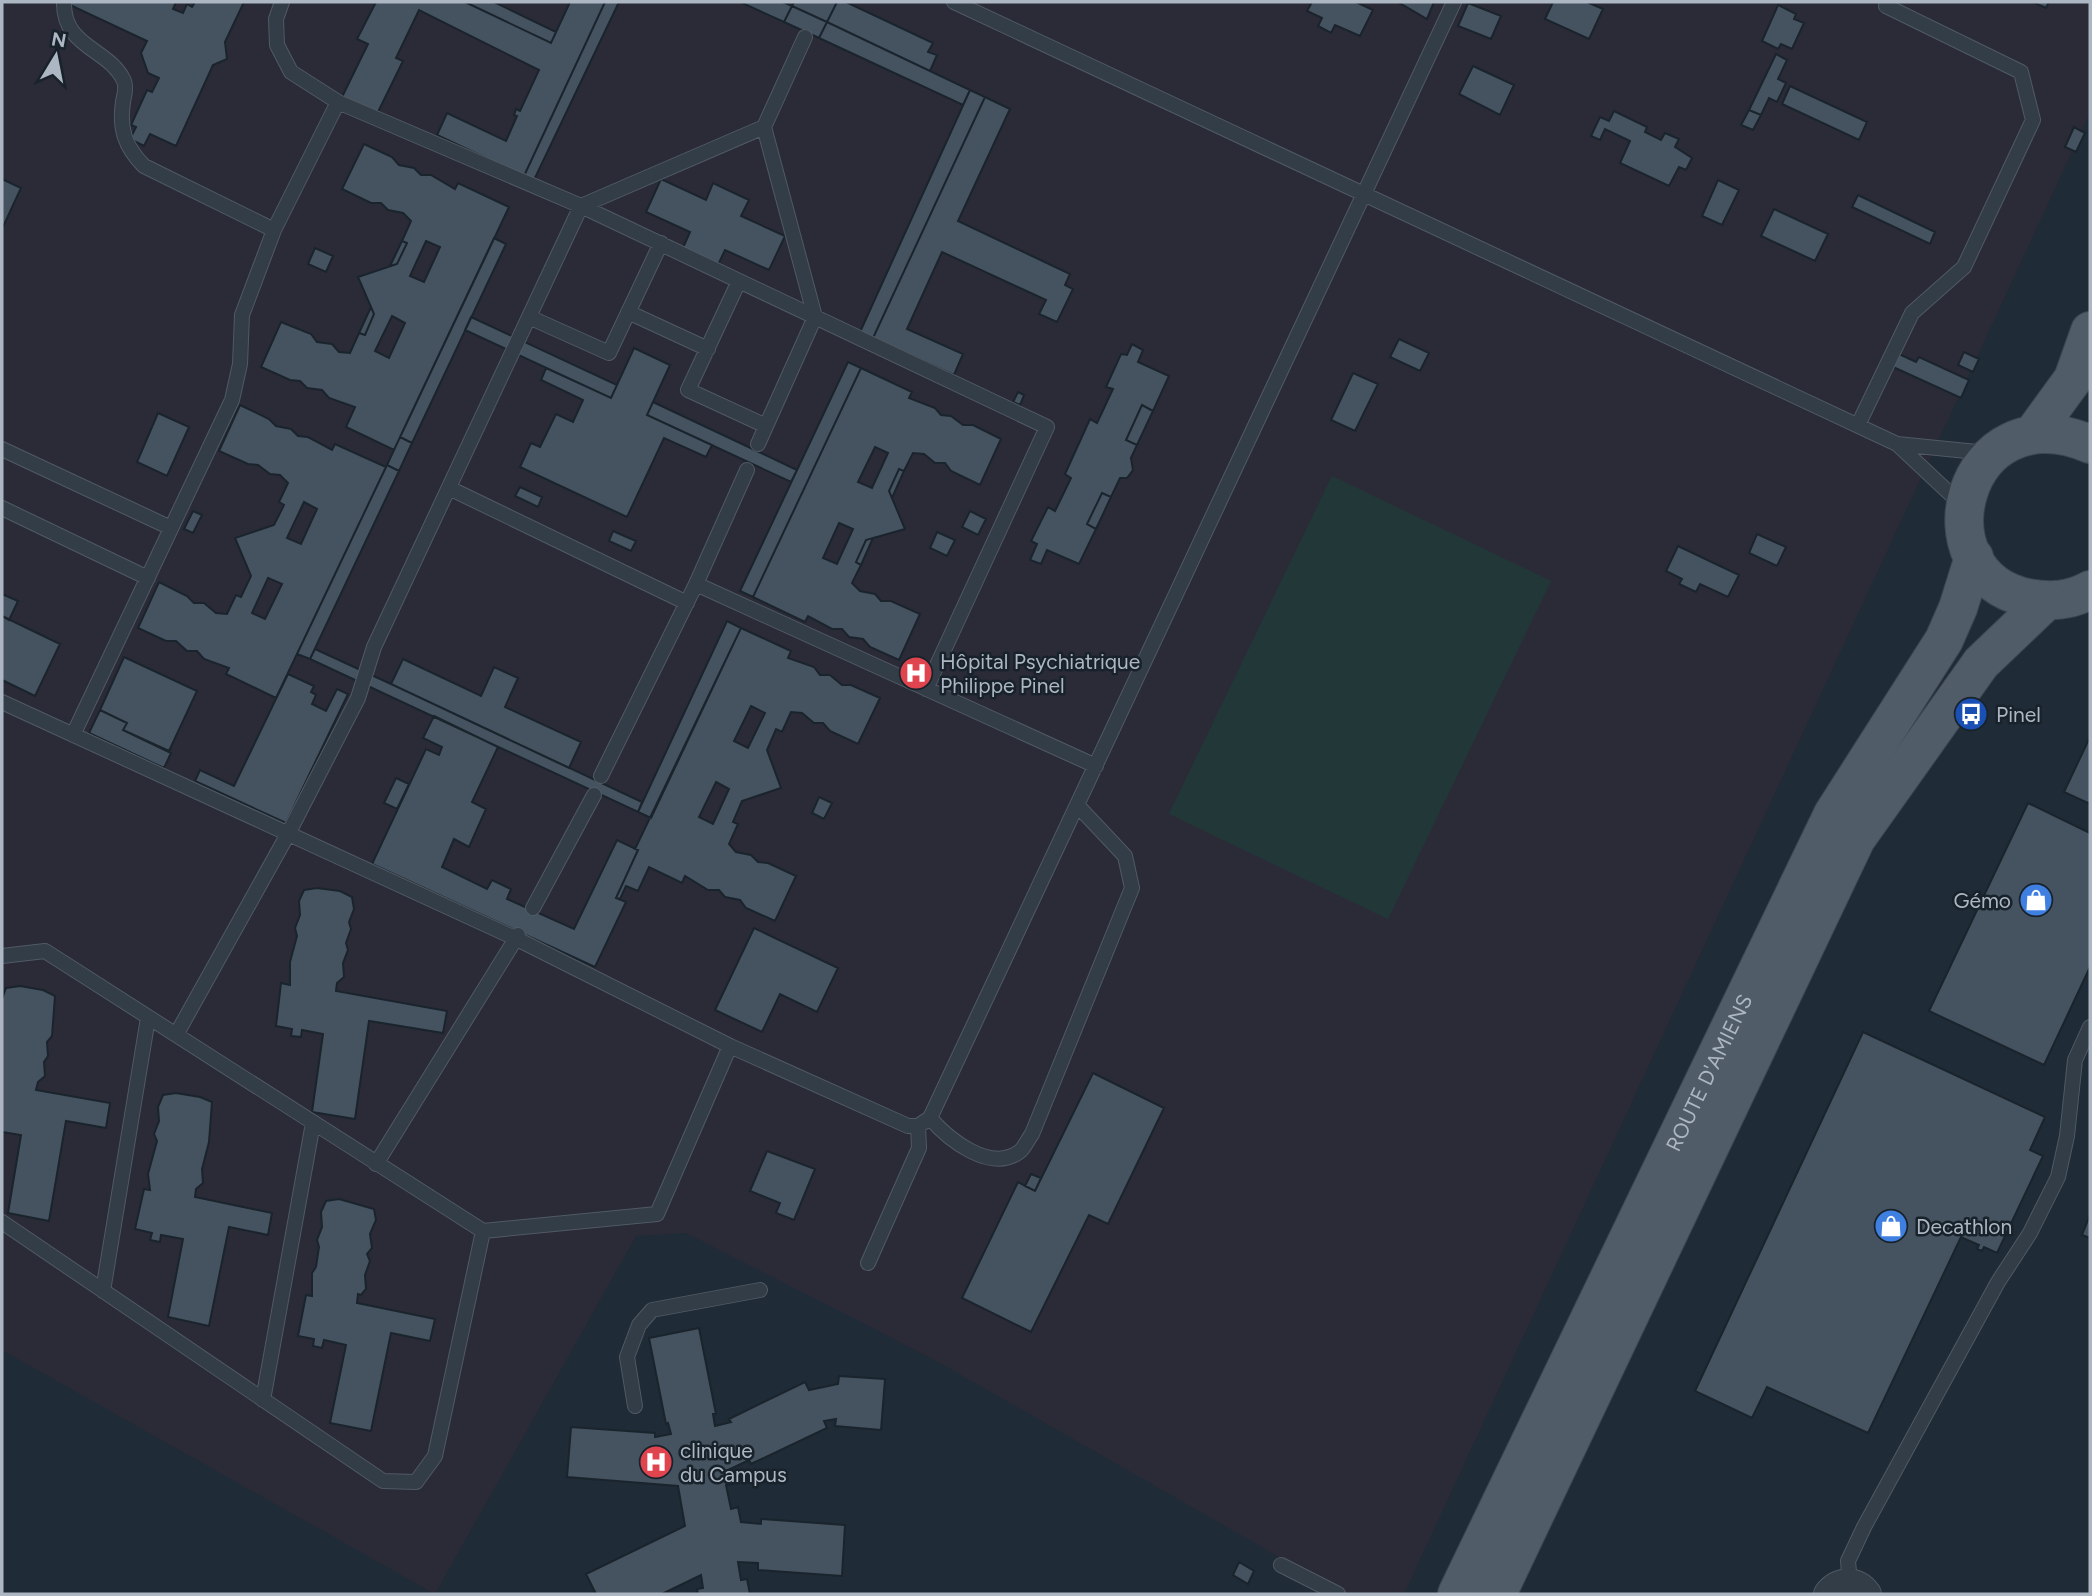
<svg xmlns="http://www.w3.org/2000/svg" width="2092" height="1596" font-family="Figtree,sans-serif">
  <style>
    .medical { fill: #2b2b38 }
    .green { fill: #223838 }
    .building { fill: #455260; stroke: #1a242d; stroke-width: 2; fill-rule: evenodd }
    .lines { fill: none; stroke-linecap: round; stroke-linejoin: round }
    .service-casing { stroke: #505a65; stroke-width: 16 }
    .minor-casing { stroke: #505a65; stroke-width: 30 }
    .primary-casing { stroke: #3c4650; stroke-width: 40 }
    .service { stroke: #333d47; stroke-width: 14 }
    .minor { stroke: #333d47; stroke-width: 28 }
    .primary { stroke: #505c67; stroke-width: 38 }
    .labels { text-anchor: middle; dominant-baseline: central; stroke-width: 5; stroke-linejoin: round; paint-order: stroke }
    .poi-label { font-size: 21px; fill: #adb7c4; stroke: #18222b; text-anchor: start }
    .street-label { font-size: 21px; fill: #adb7c4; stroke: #18222b }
  </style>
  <rect width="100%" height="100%" fill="#1f2b36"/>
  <path class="medical" d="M2 2H2090V113L1404 1594H1344L935 1360 686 1233 636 1236 435 1594 2 1350Z"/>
  <path class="green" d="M1332 476 1551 581 1388 919 1169 814Z"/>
  <path class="building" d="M71 2H176L173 9 183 13 187 4 192 7 195 2H244L225 42 227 59 213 65 176 146 150 134 144 146 130 139 136 127 131 125 147 90 152 92 159 78 148 73 141 53 147 41 70 5Z
    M376 2H465L551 43 570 2H605L524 176 437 135 447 113 506 141 517 116 514 115 516 109 520 111 539 70 419 10 396 58 403 61 377 114 342 97 368 44 357 39Z
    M465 2H494L556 32 551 43Z
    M605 2H619L534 180 524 176Z
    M740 2H783L792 6 784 22Z
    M794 2H837L827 22 792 6Z
    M837 2H846L933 43 928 52 937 55 930 71 827 22Z
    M1312 2H1356L1373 10 1360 36 1335 25 1331 33 1318 26 1322 18 1307 11Z
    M1398 2H1434L1427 19Z
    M1553 2H1587L1603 9 1589 39 1545 19Z
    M2032 2H2049L2046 8Z
    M1468 3 1501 16 1491 39 1458 26Z
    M1778 5 1796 14 1794 19 1804 23 1792 49 1781 44 1778 49 1762 41Z
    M792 6 827 22 819 38 784 22Z
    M827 22 970 90 963 105 819 38Z
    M1776 54 1787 60 1778 79 1786 83 1777 102 1769 98 1761 115 1749 110Z
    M1473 66 1514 85 1500 115 1459 94Z
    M1790 86 1867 122 1859 140 1782 104Z
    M970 90 985 97 873 338 860 332Z
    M985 97 1010 109 958 221 1070 274 1065 285 1073 289 1057 322 1039 314 1046 300 942 252 907 329 963 354 954 375 873 338Z
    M1749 110 1761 115 1753 130 1741 125Z
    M1614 111 1647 127 1645 132 1661 140 1665 133 1679 139 1675 147 1692 158 1686 170 1679 167 1669 186 1620 163 1630 141 1605 129 1600 140 1591 136 1600 117 1609 121Z
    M2074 127 2085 133 2076 152 2065 147Z
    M364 144 392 157 399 165 414 168 421 175H431L455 189 458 183 509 207 394 450 346 427 355 407 329 398 322 390 307 388 300 381 290 380 261 367 281 322 311 334 317 342 332 344 339 352 350 353 359 333 365 335 374 314 358 277 397 264 407 243 402 241 411 221 403 213 388 210 381 203H371L342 189ZM426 241 440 247 424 282 410 276ZM392 316 405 323 389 358 375 351Z
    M2 179 21 188 2 229Z
    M661 179 706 200 713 183 749 200 741 216 785 236 769 270 725 250 717 267 682 250 690 232 646 212Z
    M1718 180 1739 190 1722 225 1702 216Z
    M1858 195 1935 232 1930 244 1852 207Z
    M1774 209 1828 234 1815 261 1761 236Z
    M494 238 506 244 412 443 400 437Z
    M402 241 407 243 397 264 390 266Z
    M315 248 333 256 326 272 308 264Z
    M371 307 374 314 365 335 359 333Z
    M471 317 617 385 611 398 465 330Z
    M1399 339 1429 353 1420 371 1390 357Z
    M1132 344 1143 350 1138 362 1169 376 1153 411 1142 405 1126 440 1137 445 1131 458 1133 470 1127 478H1120L1111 497 1102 493 1087 524 1096 529 1079 564 1047 550 1041 564 1030 560 1037 544 1031 541 1048 507 1055 511 1071 478 1065 474 1090 419 1097 423 1113 389 1106 387 1121 354 1127 355Z
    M634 348 670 365 647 415 712 445 706 457 664 438 627 517 520 467 531 443 540 447 556 414 573 422 583 400 541 380 546 368 611 398Z
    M1964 352 1979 359 1973 372 1958 365Z
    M1899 354 1916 362 1919 357 1969 380 1961 398 1893 367Z
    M848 362 861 368 753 597 740 591Z
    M861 368 912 392 909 398 935 408 941 415 951 416 963 425H973L1001 439 980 485 951 471 945 463H935L924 454 913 453 904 471 899 469 889 491 905 529 866 540 856 562 861 565 852 583 860 591 875 594 881 601H891L920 614 899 660 870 647 863 639 849 637 842 629H832L808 616 805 622 753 597ZM875 447 888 453 872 488 858 482ZM839 523 853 529 837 564 823 558Z
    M1353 373 1378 384 1355 431 1331 420Z
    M1018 392 1024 395 1020 405 1013 402Z
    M653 402 797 470 791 482 647 415Z
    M240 405 269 419 276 426 291 429 298 436 308 437 332 450 335 444 386 467 276 698 226 674 229 668 204 659 197 651H187L176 641H166L138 628 159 582 187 596 194 603H204L216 613 227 614 236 595 241 597 251 576 235 538 274 525 284 505 279 502 288 483 280 475 270 474 258 465 248 464 219 451ZM304 502 317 509 301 544 287 538ZM268 578 282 584 265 619 252 613Z
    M1142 405 1153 411 1137 445 1126 440Z
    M158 413 189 427 167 476 137 462Z
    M400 437 412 443 399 471 387 465Z
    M387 465 399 471 310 659 297 654Z
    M899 469 904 471 892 498 889 491Z
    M520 487 542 497 538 507 515 496Z
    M1102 493 1111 497 1096 529 1087 524Z
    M193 511 202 515 193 533 184 529Z
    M970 511 986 519 978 535 962 527Z
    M613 531 636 541 631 551 609 541Z
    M937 532 955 540 947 556 930 548Z
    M1757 534 1786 547 1777 566 1749 553Z
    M873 538 861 565 856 562 866 540Z
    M1678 546 1739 575 1728 597 1700 584 1696 592 1679 584 1682 579 1666 571Z
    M2 594 18 601 9 620 2 616Z
    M2 616 60 644 35 696 2 680Z
    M727 621 741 628 651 818 638 812Z
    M741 628 791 651 788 658 814 667 820 675H830L842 685H851L880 698 858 744 830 731 823 723H814L802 713 791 712 782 732 776 729 767 750 781 788 742 801 733 822 738 824 729 844 736 852 751 855 758 862 768 863 796 876 775 921 746 908 740 900 725 897 719 890H708L685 876 682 883 649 867 638 891 626 886 620 899 616 898 638 850 635 849ZM751 706 765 713 748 748 734 741ZM716 782 729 789 713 824 699 817Z
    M315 649 391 684 642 802 638 812 310 659Z
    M124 657 197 691 169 751 123 730 127 723 100 710Z
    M403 659 481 696 494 667 518 678 505 707 581 742 569 768 391 684Z
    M288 674 314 686 311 692 316 695 312 704 326 711 337 689 348 694 286 823 195 781 200 770 234 786Z
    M100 710 127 723 123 730 171 753 164 768 89 733Z
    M434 716 498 747 472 802 486 809 469 847 454 839 442 867 487 889 492 880 511 889 507 899 574 929 617 840 638 850 616 898 626 902 595 967 372 864 426 749 439 755 442 747 423 738Z
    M2090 737V804L2064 792Z
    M396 778 409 784 397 809 384 803Z
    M819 797 832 803 824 819 812 813Z
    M2028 803 2090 833V967L2044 1065 1929 1011Z
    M317 888 340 891 352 897 354 909 349 922 351 929 346 943 348 950 343 963 344 977 337 983 336 991 447 1011 443 1033 369 1021 355 1119 312 1112 323 1034 302 1030 301 1037 291 1036 292 1029 276 1026 281 983 290 985V962L297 936 295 928 300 915 299 901 304 890Z
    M754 928 838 968 817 1012 780 994 762 1032 715 1010Z
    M20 986 43 990 55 996 52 1036 47 1042 48 1056 44 1062 45 1076 38 1082 36 1090 110 1103 106 1128 66 1121 49 1221 8 1213 21 1135 2 1132V999L6 988Z
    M1863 1032 2045 1117 2030 1150 2043 1156 1997 1253 1984 1247 1982 1251 1977 1249 1979 1245 1961 1237 1868 1433 1767 1387 1752 1418 1695 1391Z
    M1093 1073 1164 1108 1108 1224 1089 1215 1031 1332 962 1298 1018 1182 1035 1191Z
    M176 1093 200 1097 212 1102 209 1142 202 1169 203 1183 196 1189 195 1197 272 1213 268 1235 229 1227 209 1326 168 1317 183 1239 161 1235 160 1242 150 1240 152 1233 135 1229 144 1189 150 1190 148 1174 157 1141 154 1134 159 1121 158 1107 163 1095Z
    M767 1151 815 1169 794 1220 776 1213 780 1203 750 1191Z
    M1031 1174 1041 1178 1035 1191 1025 1186Z
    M339 1199 374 1209 376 1220 370 1234 372 1248 367 1254 370 1261 365 1275 366 1289 361 1295 358 1294 357 1303 435 1319 430 1341 391 1333 371 1431 330 1423 346 1345 324 1340 322 1348 313 1346 314 1339 298 1336 306 1295 312 1296V1273L316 1267 319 1247 317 1240 322 1227 321 1212 326 1201Z
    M2090 1215V1238L2082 1235Z
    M699 1328 716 1414H713L715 1426 731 1422 729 1419 805 1382 809 1390 838 1384 839 1376 885 1379 881 1430 835 1426 836 1419 824 1421 827 1428 751 1464 749 1460 730 1469 733 1484 726 1485 731 1509 738 1507 741 1522 761 1524V1519L845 1525 842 1576 758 1570V1563L738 1562 741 1580 747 1579 750 1594H698L697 1589 703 1588 701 1575 662 1594H596L586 1574 685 1526 678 1486 567 1477 571 1427 655 1433V1437L671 1434 668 1423 666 1424 649 1338Z
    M1239 1562 1254 1571 1248 1584 1233 1575Z"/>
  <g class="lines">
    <defs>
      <path id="service" d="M64 2C63 48 109 48 124 81 127 88 124 95 123 102 119 129 125 147 144 166L274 230 338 102
        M282 2 276 19 277 45 291 72 338 102 581 206 1047 427 926 689
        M954 2 1897 444 1961 504
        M739 281 688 390 766 426
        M628 312 708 349
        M529 317 609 353 661 243
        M1858 425 1912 313 1964 267 2033 120 2021 72 1886 6
        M758 444 815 317 764 127 805 37
        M1897 444 1987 453
        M2 449 171 528
        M449 488 687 603
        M2 508 148 578
        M696 584 1096 766
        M2 702 515 938 730 1046 908 1126H918L930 1118 1454 2
        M73 735 232 400 240 364 242 315 274 230
        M601 776 696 584 747 470
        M533 908 594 795
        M2 956 45 951 483 1231 657 1214 730 1046
        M176 1035 288 834 358 698 374 647 581 206 764 127
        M930 1118C948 1139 990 1173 1019 1152 1024 1149 1028 1139 1032 1134L1132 888 1125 856 1077 805
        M376 1164 518 935
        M2 1222 383 1481 416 1482 435 1456 483 1231
        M868 1263 919 1148 918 1126
        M103 1291 148 1018
        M263 1400 313 1123
        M635 1406 627 1357 639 1325 652 1310 760 1290
        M1281 1565 1338 1594
        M1850 1583 1848 1561 1864 1527 1998 1282 2030 1233 2058 1177 2067 1136 2075 1060 2090 1027"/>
      <path id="minor" d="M1828 1594C1839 1580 1857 1580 1867 1594"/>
      <g id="primary">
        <path d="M2033 434 2073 379 2090 331"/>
        <path d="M2090 444C1961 390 1916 575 2028 598 2051 602 2070 601 2090 590"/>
        <path id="s1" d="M1457 1594 1833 814 1944 640 1958 608 1974 557"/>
        <path d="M1497 1594 1856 839 1981 663 2046 601"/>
      </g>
    </defs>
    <use href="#service" class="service-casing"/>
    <use href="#minor" class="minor-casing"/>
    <use href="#primary" class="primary-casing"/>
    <use href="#service" class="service"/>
    <use href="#minor" class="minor"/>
    <use href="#primary" class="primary"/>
  </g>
  <defs>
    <symbol id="hospital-disc" viewBox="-11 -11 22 22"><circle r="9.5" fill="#e0444e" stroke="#18222b"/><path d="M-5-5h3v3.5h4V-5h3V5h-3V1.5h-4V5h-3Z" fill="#fff"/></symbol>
    <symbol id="bus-disc" viewBox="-11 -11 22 22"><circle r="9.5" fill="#1a4fb4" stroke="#18222b"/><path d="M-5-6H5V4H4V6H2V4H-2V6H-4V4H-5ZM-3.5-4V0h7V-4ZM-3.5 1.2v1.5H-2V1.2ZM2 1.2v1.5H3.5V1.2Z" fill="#fff"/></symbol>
    <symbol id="shop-disc" viewBox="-11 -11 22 22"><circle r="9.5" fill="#3f7fe0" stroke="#18222b"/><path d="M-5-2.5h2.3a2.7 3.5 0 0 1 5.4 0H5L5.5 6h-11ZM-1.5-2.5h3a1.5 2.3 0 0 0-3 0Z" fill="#fff"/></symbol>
  </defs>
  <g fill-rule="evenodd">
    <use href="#hospital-disc" x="897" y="654" width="38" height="38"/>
    <use href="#bus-disc" x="1952" y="695" width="38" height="38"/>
    <use href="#shop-disc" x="2017" y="881" width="38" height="38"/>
    <use href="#shop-disc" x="1872" y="1207" width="38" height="38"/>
    <use href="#hospital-disc" x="637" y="1443" width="38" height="38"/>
  </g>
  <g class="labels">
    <g class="poi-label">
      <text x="940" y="661">Hôpital Psychiatrique<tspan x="940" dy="24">Philippe Pinel</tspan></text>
      <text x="1996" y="714">Pinel</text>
      <text x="2011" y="900" text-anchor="end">Gémo</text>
      <text x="1916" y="1226">Decathlon</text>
      <text x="680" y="1450">clinique<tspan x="680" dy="24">du Campus</tspan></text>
    </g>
    <g class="street-label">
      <text stroke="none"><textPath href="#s1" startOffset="579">ROUTE D'AMIENS</textPath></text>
    </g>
  </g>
  <rect width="2092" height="1596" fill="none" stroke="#adb7c4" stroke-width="7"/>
  <g transform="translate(56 56) rotate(10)" stroke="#18222b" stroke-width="5" paint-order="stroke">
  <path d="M0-5L12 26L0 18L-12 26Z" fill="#adb7c4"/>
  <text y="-10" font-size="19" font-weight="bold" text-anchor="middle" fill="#adb7c4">N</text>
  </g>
</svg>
